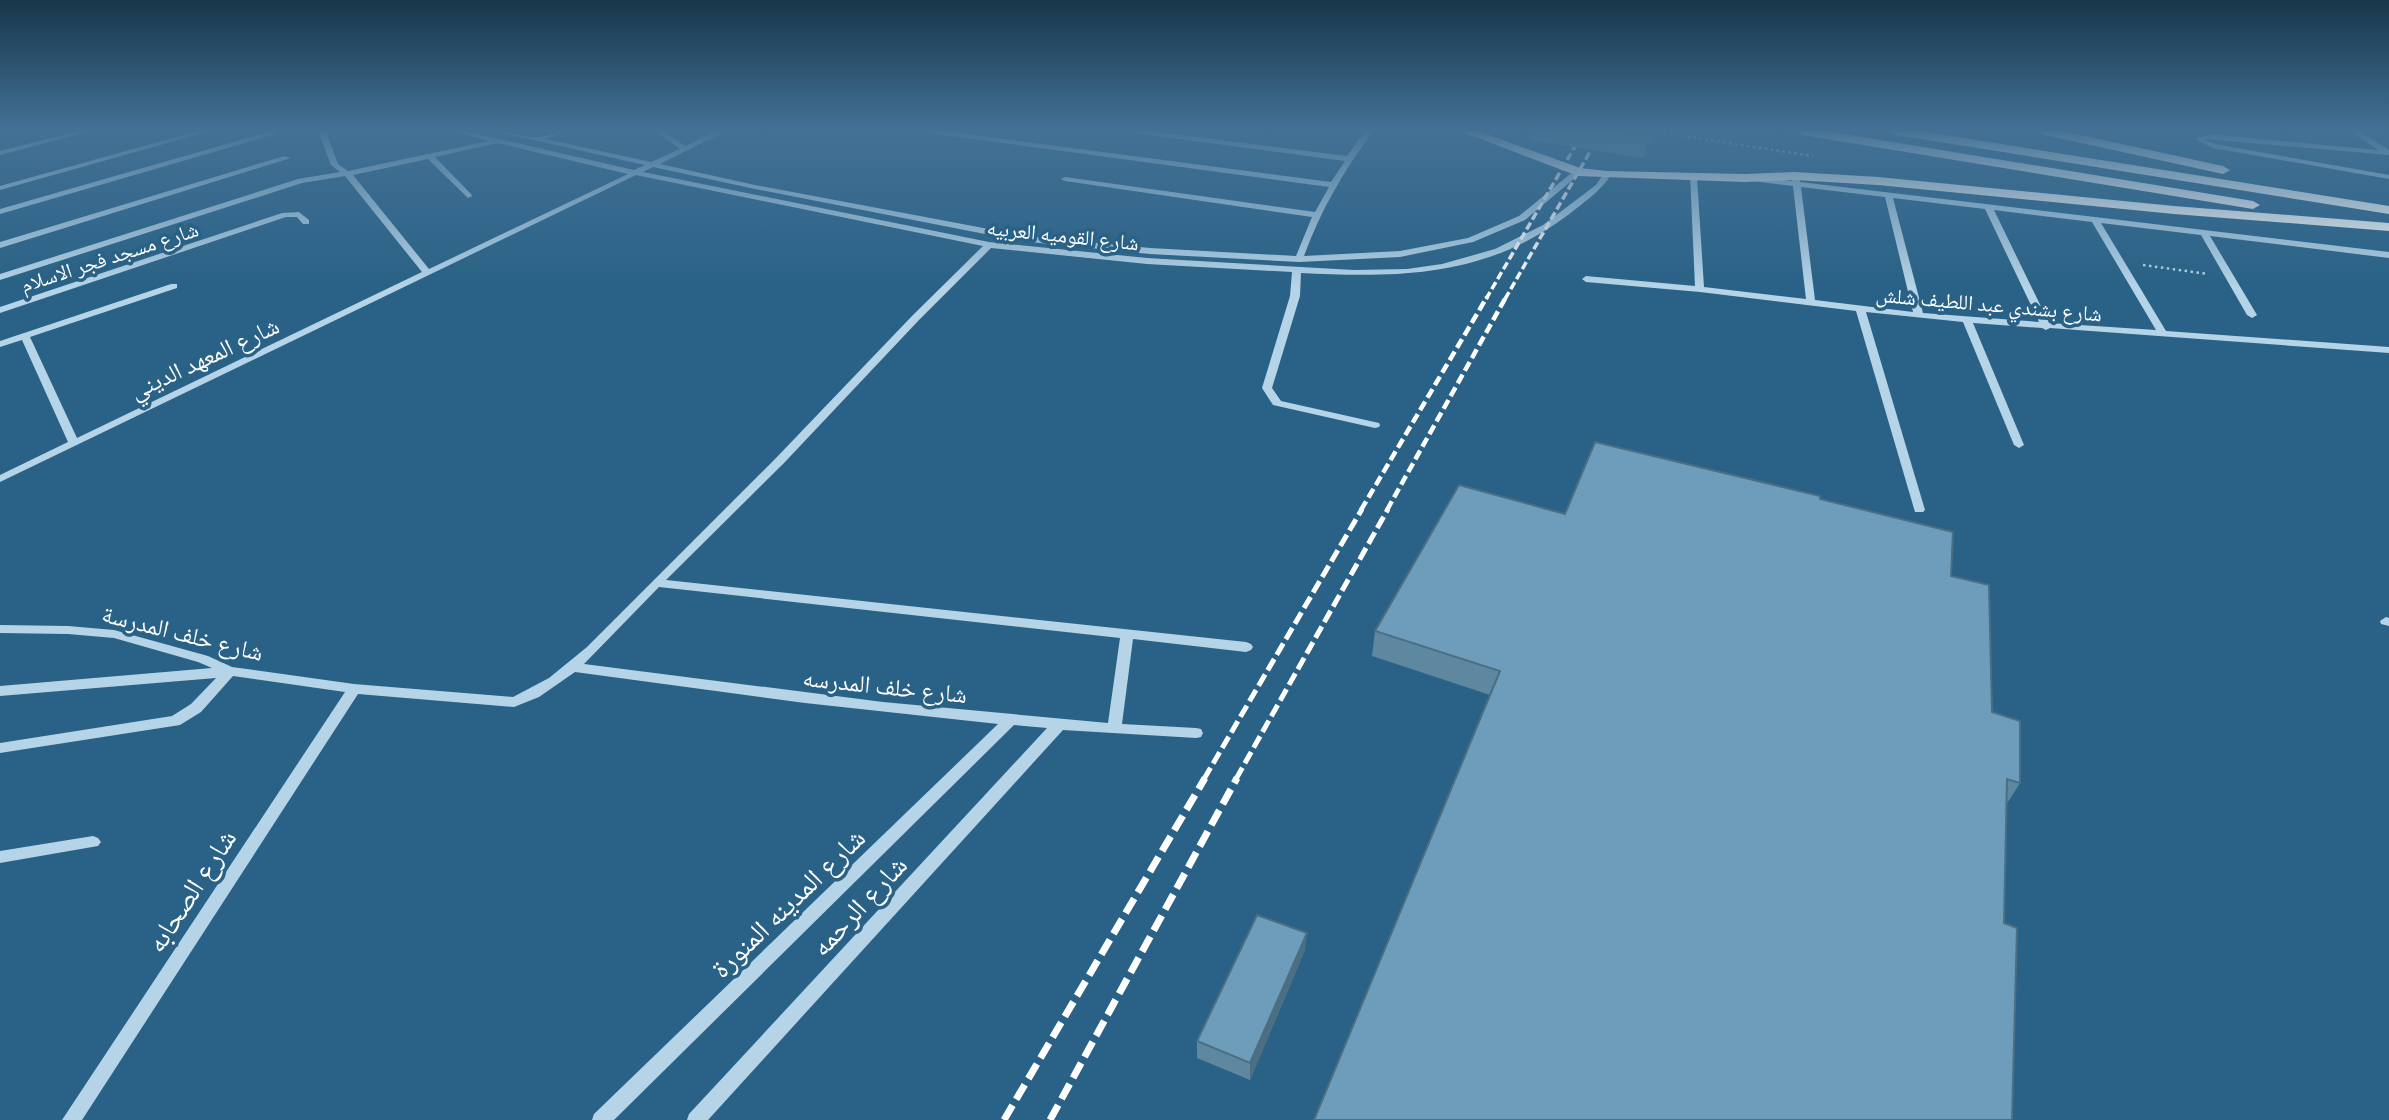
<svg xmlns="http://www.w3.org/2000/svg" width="2389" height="1120" font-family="'Exo 2','Noto Naskh Arabic',sans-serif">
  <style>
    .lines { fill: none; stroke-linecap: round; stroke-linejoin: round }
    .path { stroke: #b5d4e7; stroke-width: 2.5; stroke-dasharray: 2.5 3.5; stroke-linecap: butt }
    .minor { fill: #b5d4e7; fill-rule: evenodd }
    .highway { fill: #fff; fill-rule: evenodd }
    .rail-far3 { stroke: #fff; stroke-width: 3.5; stroke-dasharray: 8 3.5; stroke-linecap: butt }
    .rail-far2 { stroke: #fff; stroke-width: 4.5; stroke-dasharray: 10 4.5; stroke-linecap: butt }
    .rail-far1 { stroke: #fff; stroke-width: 5; stroke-dasharray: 13 5; stroke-linecap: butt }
    .rail { stroke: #fff; stroke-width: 7; stroke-dasharray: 17 7; stroke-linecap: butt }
    .wall { fill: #5e87a0 }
    .shaded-wall { fill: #4c6e82 }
    .building { fill: #6d9dba; stroke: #4c6e82; stroke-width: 2 }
    .labels { text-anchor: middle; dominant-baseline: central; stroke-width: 7; stroke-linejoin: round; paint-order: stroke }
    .far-street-label { font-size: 21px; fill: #fff; stroke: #296286 }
    .street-label { font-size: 24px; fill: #fff; stroke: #296286 }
    .near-street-label { font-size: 28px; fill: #fff; stroke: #296286 }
  </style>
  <rect width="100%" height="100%" fill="#296286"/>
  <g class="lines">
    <path class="path" d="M1652 131 1813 156
      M2143 265 2208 274"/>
    <path class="minor" d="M78 131H91L0 155V151Z
      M198 131H210L0 190V186Z
      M272 131 279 133 0 214V209Z
      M318 131H326L338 164 348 171 489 141 452 131H465L634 170 645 165 493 131C507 131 528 138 539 137 549 136 556 131 567 131L546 139 651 162 680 149 655 131H664L685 146 716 131H726L660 164 755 185 1020 235 1150 248 1296 256 1312 217 1065 181 1061 179 1065 177 1315 212 1329 187 928 133 924 131H945L1331 182 1345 161 1133 133 1129 131H1150L1347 156 1365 131H1373C1344 171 1321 209 1304 256L1400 251 1468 238 1519 216 1575 170 1582 172 1525 220 1473 242 1400 257 1299 262 1150 254 1020 241 755 189 653 167 643 172 989 242 1147 258 1354 270 1407 269 1442 264 1495 249 1543 225 1596 185 1604 173 1611 175C1600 192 1584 202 1568 215 1486 277 1399 278 1301 273L1300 296 1272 388 1281 401 1379 423 1380 425 1379 427 1375 428 1273 405 1262 388 1290 296 1292 272 1147 264 991 248 919 320 784 463 666 580 1246 642 1251 644 1253 647 1251 650 1246 652 1133 639 1122 724 1196 728 1201 729 1203 733 1201 737 1196 738 1063 730 708 1120H687L689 1114 1047 728 1014 725 614 1120H592L594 1114 998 724 805 703 575 672 539 697 514 707 358 694 82 1120H62L345 692 233 676 201 712 180 725 0 753V743L172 716 191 704 216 678 0 696V686L212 668 198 662 114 638 68 634 0 633V625L68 626 114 630 208 656 232 667 354 684 513 697 549 678 587 647 776 458 912 316 983 246 636 175 0 482V475L68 442 22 340 0 347V341L171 284H177V288L30 337 77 438 422 272 345 176 302 183 0 280V274L298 179 340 172 331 165ZM498 143 628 174 429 269 353 175 428 159 468 198 472 196 471 194 435 157ZM659 587 1120 638 1108 723 883 702 584 664Z
      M2350 131H2359L2389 150V155L2205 139 2215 144 2389 175V179L2213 148 2195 139 2209 134 2378 150Z
      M284 156 291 158 0 248V242Z
      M1690 175 1697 177 1704 287 1806 299 1793 186 1753 181 1749 179 1753 177 1792 181V178L1796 176 1800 178V182L2389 252V258L2210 236 2257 315 2252 318 2247 315 2201 235 2101 223 2166 331 2389 347V353L2050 328 2046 330 2042 328 1973 323 2024 445 2019 448 2014 445 1963 322 1866 312 1925 510 1923 512H1915L1856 311 1700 292 1586 282 1582 279 1586 276 1695 286ZM1801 187 1885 197 1913 312 1815 300ZM1893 198 1985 209 2039 322 1923 313ZM1994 210 2092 222 2156 330 2049 323Z
      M299 212 309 220V224H303L297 217H286L0 313V307L282 213Z
      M2386 617 2389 618V626L2381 624 2380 621Z
      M93 836 98 838 101 842 98 846 0 863V851Z"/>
    <path class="highway" d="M1460 131H1478L1580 168 1607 171 1745 174 1795 172 1878 177 2174 206 2389 223V231L2174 214 1878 185 1795 180 1745 182 1578 176Z
      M1796 131H1825L2253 201 2260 205 2253 209 1802 135Z
      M1890 131H1920L2389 206V214L1896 135Z
      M2039 131H2062L2223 166 2230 170 2223 174 2045 135Z"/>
    <path class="rail-far3" d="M1486 299 1584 131
      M1505 299 1602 131"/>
    <path class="rail-far2" d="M1361 510 1487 297
      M1387 510 1506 297"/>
    <path class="rail-far1" d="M1204 779 1362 509
      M1236 779 1388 509"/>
    <path class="rail" d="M1004 1120 1205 778
      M1050 1120 1237 778"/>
  </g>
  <path class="wall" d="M1530 131H1657L1643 158 1529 140Z
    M1820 499 1951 576 1992 712 2020 783 2006 805 2004 923 2012 1120 1490 695 1372 656 1375 631 1565 514Z
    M1305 950 1250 1080 1197 1058V1041Z"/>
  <path class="shaded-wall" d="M1650 131H1657L1643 158 1648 134Z
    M1307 933 1305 950 1250 1080V1063Z"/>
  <path class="building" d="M1626 131H1650L1648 134Z
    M1595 442 1820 496V499L1953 532 1951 576 1989 585 1992 712 2020 721V783L2007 779 2004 923 2017 928 2012 1120H1314L1500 671 1375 631 1459 485 1565 514Z
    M1257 915 1307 933 1250 1063 1197 1041Z"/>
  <linearGradient id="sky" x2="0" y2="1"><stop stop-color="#17364a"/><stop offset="0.45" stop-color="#437195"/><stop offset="1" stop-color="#437195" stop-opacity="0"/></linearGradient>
  <rect width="2389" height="288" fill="url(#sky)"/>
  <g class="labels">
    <g class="far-street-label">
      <text transform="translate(1063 234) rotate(6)">شارع القوميه العربيه</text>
      <text transform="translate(109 256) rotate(-18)">شارع مسجد فجر الاسلام</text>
      <text transform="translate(1989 303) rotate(5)">شارع بشندي عبد اللطيف شلش</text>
    </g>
    <g class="street-label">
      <text transform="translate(204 357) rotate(-25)">شارع المعهد الديني</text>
      <text transform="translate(183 632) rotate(14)">شارع خلف المدرسة</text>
      <text transform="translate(885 685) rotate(6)">شارع خلف المدرسه</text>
    </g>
    <g class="near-street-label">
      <text transform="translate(190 890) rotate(-57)">شارع الصحابه</text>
      <text transform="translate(787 902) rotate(-44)">شارع المدينه المنورة</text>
      <text transform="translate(858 905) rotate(-47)">شارع الرحمه</text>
    </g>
  </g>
</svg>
